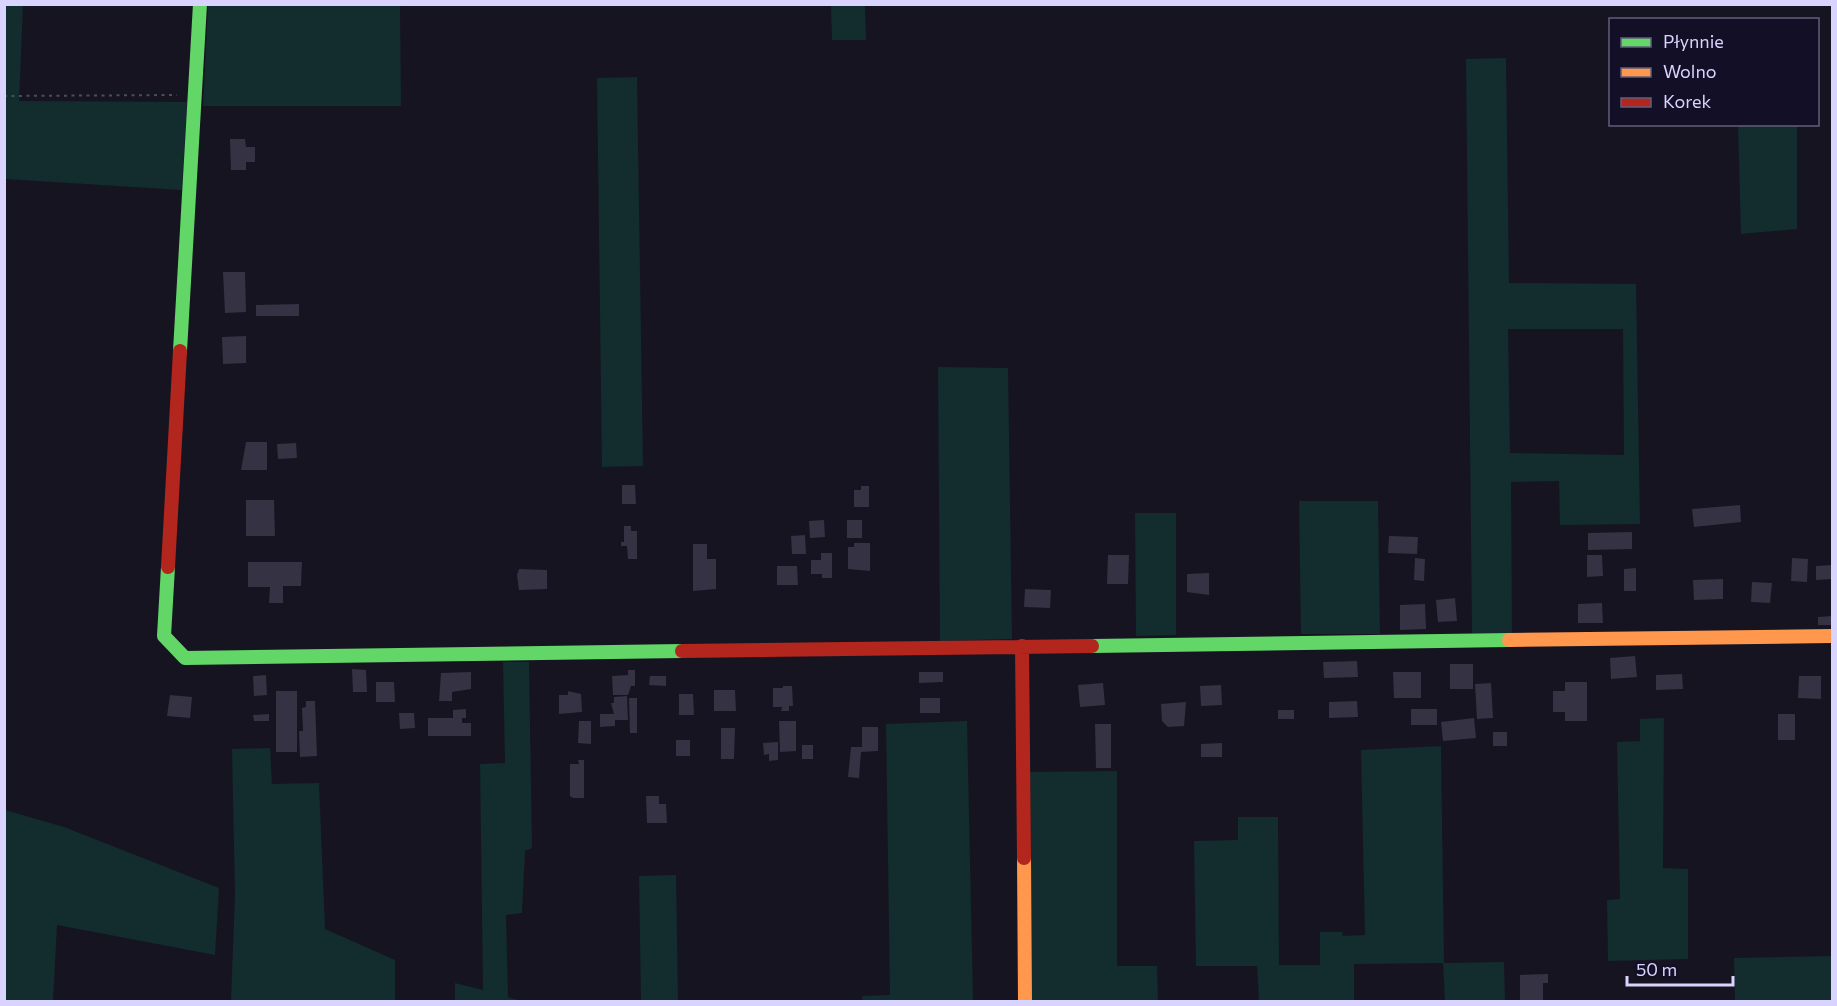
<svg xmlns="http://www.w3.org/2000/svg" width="1837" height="1006" font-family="Commissioner,sans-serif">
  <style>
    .green { fill: #132c2d; fill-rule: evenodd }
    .building { fill: #343243 }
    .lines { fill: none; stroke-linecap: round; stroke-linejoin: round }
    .path { stroke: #44505f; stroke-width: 2; stroke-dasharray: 3 4.5; stroke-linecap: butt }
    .fast { stroke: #63d668; stroke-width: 14 }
    .slow { stroke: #ff974d; stroke-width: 14 }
    .jam { stroke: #b3261e; stroke-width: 14 }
  </style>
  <rect width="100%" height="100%" fill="#161421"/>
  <path class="green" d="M5 5H23L19 101 187 102 182 190 5 179Z
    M208 5H400L401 106H203Z
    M831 5H865L866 40H832Z
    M1506 58 1509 283 1636 284 1640 524 1560 525 1559 481 1511 482 1512 633H1472L1466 59ZM1508 329H1623L1624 455 1510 453Z
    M637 77 643 466 602 467 597 78Z
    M1738 125H1797V229L1741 234Z
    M938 367 1008 368 1012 639 940 641Z
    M1299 501H1378L1380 634H1301Z
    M1135 513H1176V635L1136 636Z
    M503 662H529L532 848 525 851 522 913 506 915 508 997 521 1001H455V983L483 990 480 764 505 763Z
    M1664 718 1663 868 1688 869V959L1608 961 1607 900 1620 899 1617 742 1640 741V719Z
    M967 721 973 1001H863L862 996 890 995 886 724Z
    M1441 746 1444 963 1504 962 1505 1001H1445L1443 963 1354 964V1002L1259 1001 1257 966H1196L1194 841 1238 840V817H1278L1279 965H1320V932H1342L1343 936 1365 935 1361 750Z
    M270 748 272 784 319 783 325 929 395 960V1001H231L235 894 232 749Z
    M1117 771V966H1157L1158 1001H1032L1030 772Z
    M5 810 64 827 219 888 215 955 57 925 53 1001H5Z
    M676 875 678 1001H641L639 876Z
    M1832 956V1001H1735L1734 958Z"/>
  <path class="building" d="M230 139H245L246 147H255V162H246V170H231Z
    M223 272H245L246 312 225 313Z
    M299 304V316H256V305Z
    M246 336V363L223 364 222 337Z
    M246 442H267V470H241Z
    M296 443 297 458 278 459 277 444Z
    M622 485H635L636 504H622Z
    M861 486H869V507H854V490H861Z
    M246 500H274L275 536H246Z
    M1740 505 1741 522 1694 527 1692 509Z
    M824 520 825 537 810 538 809 521Z
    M847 520H862V538H847Z
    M624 526H631V531H637V559H628L627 546H621V542H624Z
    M1632 532V549L1588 550V533Z
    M805 535 806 554H792L791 536Z
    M1389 536 1418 537 1417 554 1388 553Z
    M854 543H870V571L848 569V547H854Z
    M693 544H707V559H716V589L693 591Z
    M821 553H832V578H822V574H811V560H821Z
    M1108 555H1129L1128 584H1107Z
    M1587 555H1602L1603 576 1587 577Z
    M1415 558 1425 559 1424 581 1414 580Z
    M1792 558 1808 559 1807 582 1791 581Z
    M248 562H302L301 586H283V603H269L270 587H248Z
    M1832 565V579L1816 580V566Z
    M777 566H797L798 585H777Z
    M1636 568V591H1624V569Z
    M519 569 547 570V589L519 590 517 575Z
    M1209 573V595L1187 592V574Z
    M1723 579V599L1694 600 1693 580Z
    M1752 582 1772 583 1770 603 1751 602Z
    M1025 589 1051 590 1050 608 1024 607Z
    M1455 598 1457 621 1438 622 1436 600Z
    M1602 603 1603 623H1578V604Z
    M1425 604 1426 629 1400 630V605Z
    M1832 616V625H1818V617Z
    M1635 656 1637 677 1611 679 1610 658Z
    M1357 661 1358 677 1324 678 1323 662Z
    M1450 664H1473V689H1450Z
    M352 669 366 670 367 692H353Z
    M628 670H635V686H631L628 695H613L612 676 628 675Z
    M471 672V689L452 692V701H439L441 673Z
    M919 672H943V682L919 683Z
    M1393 672H1421V698H1394Z
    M1682 674 1683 689 1656 690V675Z
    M266 675 267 695 254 696 253 676Z
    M650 676H666V686L649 685Z
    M1799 676H1821V699L1798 698Z
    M376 682H394L395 702H376Z
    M1565 682H1587V721H1565V712H1553V691H1565Z
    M1103 683 1105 705 1080 707 1078 685Z
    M1491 683 1493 718 1477 719 1475 684Z
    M1221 685 1222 705 1201 706 1200 686Z
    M783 686H792L793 706H789V711H781L782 707H773V688H783Z
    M714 690H735L736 711H714Z
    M276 691H297V752H276Z
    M568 691 581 694 582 712 559 714V695H568Z
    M679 694H693L694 715H679Z
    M170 695 192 697 190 718 167 716Z
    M627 696 628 720H615V726L600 727V714H614L611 703H614V697Z
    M629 698H637V733H630Z
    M920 698H940V713H920Z
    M306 701H315L317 756 300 757 299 731H303L302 708 306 707Z
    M1357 701 1358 717 1329 718V702Z
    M1186 702 1184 726 1168 727 1162 721 1161 704Z
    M466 709V718H462V723H471V736H428V718H453V710Z
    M1411 709H1437V725H1411Z
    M1278 710H1294V719H1278Z
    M399 713H414L415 728 400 729Z
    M269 714V721H254L253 715Z
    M1778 714H1795V740H1778Z
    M1474 718 1476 738 1443 741 1441 722Z
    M579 721H591V744L578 743Z
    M779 721H796V751L780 752Z
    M1095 724H1111V768H1096Z
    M862 727H878V751L861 752 859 778 848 777 851 747H862Z
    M721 728H735L734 759H721Z
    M1493 732H1507V746H1493Z
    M676 740H690V756H676Z
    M778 742V760L769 761V754L764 755 763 743Z
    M1222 743V757H1201V744Z
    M802 745H813V759H802Z
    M578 760H584V798H573L570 796V764H579Z
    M646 796H659V804H666L667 823H647Z
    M1548 974V983H1543V1000H1520V975Z"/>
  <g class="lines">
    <path class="path" d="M4 96 177 95"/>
    <path class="fast" d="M180 351 200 4
      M168 567 164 636 185 658 682 651
      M1092 646 1509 640"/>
    <path class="slow" d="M1509 640 1832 636
      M1024 858 1025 1002"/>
    <path class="jam" d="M168 567 180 351
      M1022 646 1024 858
      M682 651 1092 646"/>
  </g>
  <rect width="1837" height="1006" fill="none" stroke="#d9d4ff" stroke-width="12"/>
  <rect x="1609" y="18" width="210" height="108" fill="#130f26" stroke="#625e7d" stroke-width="1.5"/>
  <rect x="1621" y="38" width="30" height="9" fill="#63d668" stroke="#625e7d" stroke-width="1.5"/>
  <text x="1663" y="48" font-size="18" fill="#d9d4ff">Płynnie</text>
  <rect x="1621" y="68" width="30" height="9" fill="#ff974d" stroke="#625e7d" stroke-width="1.5"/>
  <text x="1663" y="78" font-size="18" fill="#d9d4ff">Wolno</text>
  <rect x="1621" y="98" width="30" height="9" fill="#b3261e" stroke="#625e7d" stroke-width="1.5"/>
  <text x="1663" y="108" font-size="18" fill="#d9d4ff">Korek</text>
  <path d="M1627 976v9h106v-9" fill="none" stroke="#d9d4ff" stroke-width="3"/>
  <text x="1636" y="976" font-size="18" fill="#d9d4ff" stroke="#130f26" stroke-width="4.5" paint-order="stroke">50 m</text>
</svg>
